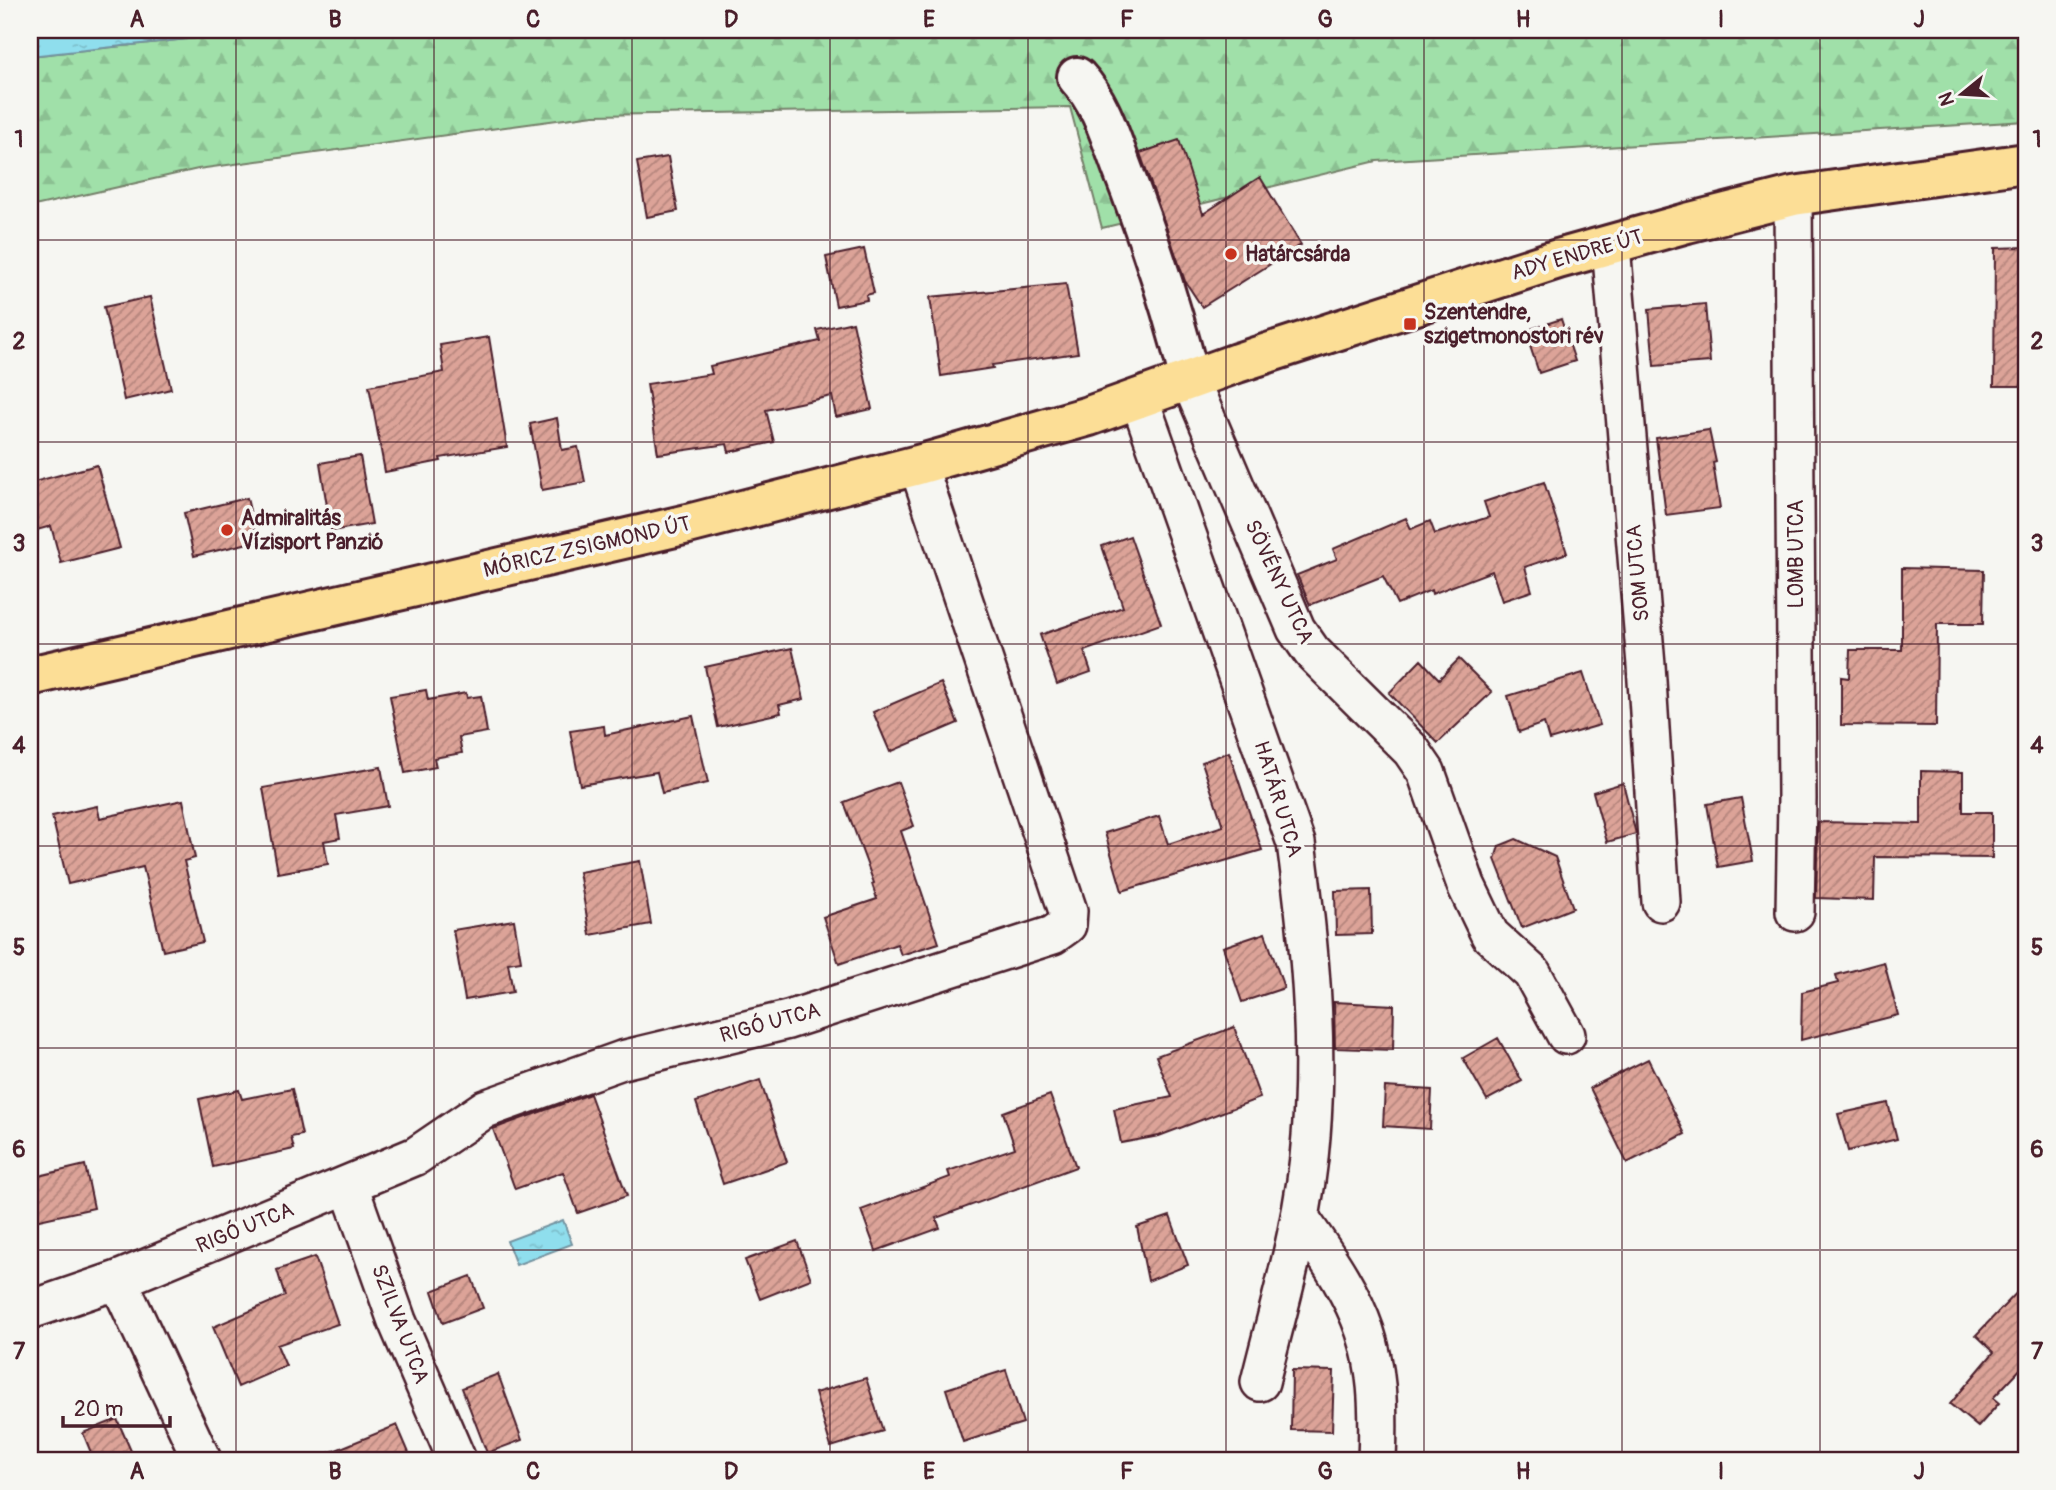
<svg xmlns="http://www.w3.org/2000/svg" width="2056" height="1490" font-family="Pangolin,sans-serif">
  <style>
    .forest { fill: url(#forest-firs); stroke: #75806a; stroke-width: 2 }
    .water { fill: url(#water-ripples); stroke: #73929f; stroke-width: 2 }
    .building { fill: url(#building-hatch); stroke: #4a1f2b; stroke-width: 2 }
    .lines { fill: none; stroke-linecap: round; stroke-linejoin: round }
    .minor-casing { stroke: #4a1f2b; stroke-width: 42 }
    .tertiary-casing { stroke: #4a1f2b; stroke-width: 44 }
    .primary-casing { stroke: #4a1f2b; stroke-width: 44 }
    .minor { stroke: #f6f6f2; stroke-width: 37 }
    .tertiary { stroke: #f6f6f2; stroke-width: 38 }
    .primary { stroke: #fcde96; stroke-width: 38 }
    .grid { fill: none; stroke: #4a1f2b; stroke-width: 2; stroke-opacity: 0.55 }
    .poi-dot { fill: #c8321e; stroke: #f6f6f2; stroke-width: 2.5 }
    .labels { text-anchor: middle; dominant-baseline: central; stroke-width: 7; stroke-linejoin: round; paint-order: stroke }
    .poi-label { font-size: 21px; font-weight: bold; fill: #4a1f2b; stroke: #f6f6f2; text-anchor: start }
    .street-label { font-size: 21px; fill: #4a1f2b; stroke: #f6f6f2 }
    .neatline { fill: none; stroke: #4a1f2b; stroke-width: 2.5 }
    .grid-label { font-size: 23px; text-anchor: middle; font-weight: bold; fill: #4a1f2b }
  </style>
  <defs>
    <pattern id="forest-firs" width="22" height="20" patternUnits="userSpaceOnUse" patternTransform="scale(1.75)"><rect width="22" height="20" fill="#a0e0a9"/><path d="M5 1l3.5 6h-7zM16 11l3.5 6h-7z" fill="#8bc092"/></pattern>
    <pattern id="water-ripples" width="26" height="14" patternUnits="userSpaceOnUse" patternTransform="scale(1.75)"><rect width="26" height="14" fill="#8fdeed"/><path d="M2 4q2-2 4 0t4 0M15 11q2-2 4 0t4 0" fill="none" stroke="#7dbecb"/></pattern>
    <pattern id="building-hatch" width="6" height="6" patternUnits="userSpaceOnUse" patternTransform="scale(1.75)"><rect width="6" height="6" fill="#dca398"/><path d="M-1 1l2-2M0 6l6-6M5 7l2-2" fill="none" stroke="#b4847c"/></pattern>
  </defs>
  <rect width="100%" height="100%" fill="#f6f6f2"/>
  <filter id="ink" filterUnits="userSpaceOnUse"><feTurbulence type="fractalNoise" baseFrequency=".0143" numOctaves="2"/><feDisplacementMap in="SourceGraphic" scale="14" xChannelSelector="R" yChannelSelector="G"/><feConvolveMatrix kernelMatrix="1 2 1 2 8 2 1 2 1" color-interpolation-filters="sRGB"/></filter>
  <g filter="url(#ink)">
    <path class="forest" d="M270 30H2026V121L1377 161 1102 228 1070 107 594 115 198 169 30 207V56Z"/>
    <path class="water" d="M30 30H270L30 56Z
      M563 1220 572 1244 516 1265 507 1241Z"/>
    <path class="building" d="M1179 140 1203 214 1260 177 1301 245 1202 307 1185 281 1140 153Z
      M668 157 678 211 647 217 637 162Z
      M2026 247V386H1994L1995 248Z
      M864 249 874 293 866 295 867 300 836 306 826 257Z
      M1066 284 1078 353 992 365 993 368 941 376 930 297Z
      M150 297 171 389 124 400 104 307Z
      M1705 304 1710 362 1654 366 1649 309Z
      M1561 319 1575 361 1539 373 1525 331Z
      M853 322 872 409 836 417 832 396 766 410 774 442 729 452 727 444 658 454 647 384 712 374 710 366 820 341 817 330Z
      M489 337 507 447 440 458 441 461 385 472 369 386 444 372 440 345Z
      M557 418 562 450 578 447 585 482 542 490 530 424Z
      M1709 430 1716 462 1713 463 1720 508 1666 515 1656 438Z
      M360 456 372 524 331 531 320 463Z
      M97 465 120 548 61 563 51 526 30 532V483Z
      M1544 482 1567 553 1525 567 1532 591 1502 601 1492 571 1432 594 1431 590 1397 604 1383 576 1310 605 1297 575 1337 559 1333 549 1406 518 1411 529 1430 521 1435 534 1489 517 1484 502Z
      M247 498 257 541 194 556 184 513Z
      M1130 536 1161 624 1084 651 1091 672 1057 684 1040 635 1123 607 1102 546Z
      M1902 568 1984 570 1983 624H1937L1936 726 1841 725V677L1849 678 1850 650H1902Z
      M792 648 804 699 779 705 781 713 718 727 705 667Z
      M1459 659 1492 692 1438 743 1389 693 1421 660 1439 679Z
      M1583 673 1600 725 1549 740 1544 723 1519 732 1508 696Z
      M941 683 958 723 890 752 873 712Z
      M426 690 428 700 466 693 467 698 481 696 487 732 459 737 462 753 434 758 436 767 405 773 390 696Z
      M693 716 708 783 662 793 657 772 580 785 570 731 604 726 605 735Z
      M1229 752 1262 850 1122 891 1105 833 1159 816 1168 844 1223 826 1202 762Z
      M381 767 388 806 336 815 340 838 324 841 328 864 278 873 263 788Z
      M1921 771 1963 772V812H1992V858L1875 857 1874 900 1816 898 1818 822 1921 824Z
      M898 782 914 826 901 831 939 943 901 955 897 944 839 964 823 917 877 899 872 884 874 883 844 802Z
      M1623 783 1636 834 1607 842 1593 792Z
      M1741 798 1753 861 1718 867 1707 804Z
      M183 800 195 858 184 861 203 942 163 951 143 867 68 884 52 816 97 806 100 818Z
      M1516 839 1555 857 1573 908 1522 928 1495 859 1499 846Z
      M640 861 651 924 590 935 579 872Z
      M1371 890 1372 934 1336 935 1335 891Z
      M514 920 521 961 508 963 513 992 465 1000 453 930Z
      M1265 933 1284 988 1242 1002 1223 947Z
      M1884 962 1898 1015 1801 1040 1802 992 1838 983 1836 975Z
      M1334 1002 1394 1005 1393 1050 1335 1048Z
      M1234 1027 1260 1098 1159 1136 1121 1143 1114 1109 1172 1097 1156 1056Z
      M1498 1038 1522 1081 1487 1100 1463 1058Z
      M1648 1059 1685 1134 1627 1163 1590 1088Z
      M760 1080 787 1162 723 1184 696 1102Z
      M1385 1087 1432 1090 1430 1129 1383 1126Z
      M292 1089 302 1135 291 1137 294 1149 213 1167 199 1099 239 1090 242 1099Z
      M590 1094 627 1196 578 1213 563 1172 515 1189 493 1129Z
      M1050 1095 1076 1167 936 1218 940 1228 876 1251 861 1210 950 1177 948 1171 1015 1148 1003 1112Z
      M1888 1103 1897 1139 1848 1151 1838 1114Z
      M85 1165 94 1208 30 1222V1178Z
      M1170 1216 1188 1265 1148 1281 1137 1227Z
      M797 1241 811 1279 760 1299 745 1260Z
      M315 1257 338 1324 277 1345 286 1366 238 1387 213 1327 285 1296 277 1270Z
      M471 1276 483 1308 443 1323 432 1291Z
      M2026 1283V1363L1993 1398 1999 1403 1978 1427 1950 1404 1994 1352 1976 1335Z
      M1006 1370 1023 1423 963 1442 946 1389Z
      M1292 1370 1334 1371 1332 1431 1291 1430Z
      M498 1374 522 1440 487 1453 462 1388Z
      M866 1378 883 1431 831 1447 815 1393Z
      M117 1419 135 1460H94L83 1433Z
      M397 1425 412 1460H314V1459Z"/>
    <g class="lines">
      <defs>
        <path id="minor" d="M1793 196 1797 799 1795 912
          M1611 245 1646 665 1661 902
          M1190 380 1296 629 1312 652 1411 750 1426 772 1466 885 1490 935 1532 973 1566 1035
          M1139 398 1296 843C1309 940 1319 1038 1311 1136 1305 1220 1280 1301 1260 1382
          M349 1186 397 1321 457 1460
          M1300 1218C1365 1310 1382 1346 1377 1460
          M118 1280 202 1460
          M30 1310 118 1280 416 1156 485 1109 622 1060 788 1020 1053 935 1067 925 1068 911 918 465"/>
        <path id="tertiary" d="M1077 77C1101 103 1110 136 1122 168 1149 238 1172 307 1190 380"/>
        <path id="primary" d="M30 676 688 524 918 465 1089 416 1237 363 1558 259 1687 223 1793 196 2026 163"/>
      </defs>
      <use href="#minor" class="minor-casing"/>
      <use href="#tertiary" class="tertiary-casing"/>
      <use href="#primary" class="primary-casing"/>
      <use href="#minor" class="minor"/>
      <use href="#tertiary" class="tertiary"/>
      <use href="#primary" class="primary"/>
    </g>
  </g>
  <path class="grid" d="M236 30V1460M434 30V1460M632 30V1460M830 30V1460M1028 30V1460M1226 30V1460M1424 30V1460M1622 30V1460M1820 30V1460M30 240H2026M30 442H2026M30 644H2026M30 846H2026M30 1048H2026M30 1250H2026"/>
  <g class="poi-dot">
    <circle cx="1231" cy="254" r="7"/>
    <rect x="1403" y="317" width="14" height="14" rx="3.5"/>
    <circle cx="227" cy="530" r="7"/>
  </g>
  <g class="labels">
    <g class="poi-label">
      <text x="1245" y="254">Határcsárda</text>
      <text x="1424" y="312">Szentendre,<tspan x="1424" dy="24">szigetmonostori rév</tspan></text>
      <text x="241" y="518">Admiralitás<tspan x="241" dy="24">Vízisport Panzió</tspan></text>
    </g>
    <g class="street-label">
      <text transform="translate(1577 255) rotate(-16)">ADY ENDRE ÚT</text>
      <text transform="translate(587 547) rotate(-13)">MÓRICZ ZSIGMOND ÚT</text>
      <text transform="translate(1796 554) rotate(-90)">LOMB UTCA</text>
      <text transform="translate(1638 573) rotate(-95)">SOM UTCA</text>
      <text transform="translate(1279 582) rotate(65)">SÖVÉNY UTCA</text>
      <text transform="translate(1278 799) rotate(73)">HATÁR UTCA</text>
      <text transform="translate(770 1023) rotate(-15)">RIGÓ UTCA</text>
      <text transform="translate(245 1228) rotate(-22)">RIGÓ UTCA</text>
      <text transform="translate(400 1324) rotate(69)">SZILVA UTCA</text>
    </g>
  </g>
  <rect width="2056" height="1490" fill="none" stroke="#f6f6f2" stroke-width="77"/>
  <g transform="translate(1962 94) rotate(252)" stroke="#f6f6f2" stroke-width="5" paint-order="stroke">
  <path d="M0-5L12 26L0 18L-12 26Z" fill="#4a1f2b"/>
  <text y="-10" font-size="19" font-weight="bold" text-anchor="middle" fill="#4a1f2b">N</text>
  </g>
  <path d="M63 1416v10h107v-10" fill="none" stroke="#4a1f2b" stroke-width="3.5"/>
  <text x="74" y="1416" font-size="21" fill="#4a1f2b" stroke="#f6f6f2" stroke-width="5" paint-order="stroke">20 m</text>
  <rect x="38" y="38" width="1980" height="1414" class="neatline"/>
  <g class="grid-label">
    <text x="137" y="27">A</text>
    <text x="335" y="27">B</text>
    <text x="533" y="27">C</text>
    <text x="731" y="27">D</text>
    <text x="929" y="27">E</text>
    <text x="1127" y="27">F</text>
    <text x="1325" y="27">G</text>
    <text x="1523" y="27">H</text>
    <text x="1721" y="27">I</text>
    <text x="1919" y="27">J</text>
    <text x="19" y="147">1</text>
    <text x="2037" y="147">1</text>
    <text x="19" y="349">2</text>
    <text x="2037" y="349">2</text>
    <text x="19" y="551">3</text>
    <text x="2037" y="551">3</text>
    <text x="19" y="753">4</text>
    <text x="2037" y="753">4</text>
    <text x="19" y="955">5</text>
    <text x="2037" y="955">5</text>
    <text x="19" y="1157">6</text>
    <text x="2037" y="1157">6</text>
    <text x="19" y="1359">7</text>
    <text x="2037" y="1359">7</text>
    <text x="137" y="1479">A</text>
    <text x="335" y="1479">B</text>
    <text x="533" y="1479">C</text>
    <text x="731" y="1479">D</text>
    <text x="929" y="1479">E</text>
    <text x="1127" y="1479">F</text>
    <text x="1325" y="1479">G</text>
    <text x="1523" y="1479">H</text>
    <text x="1721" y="1479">I</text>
    <text x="1919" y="1479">J</text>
  </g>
</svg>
